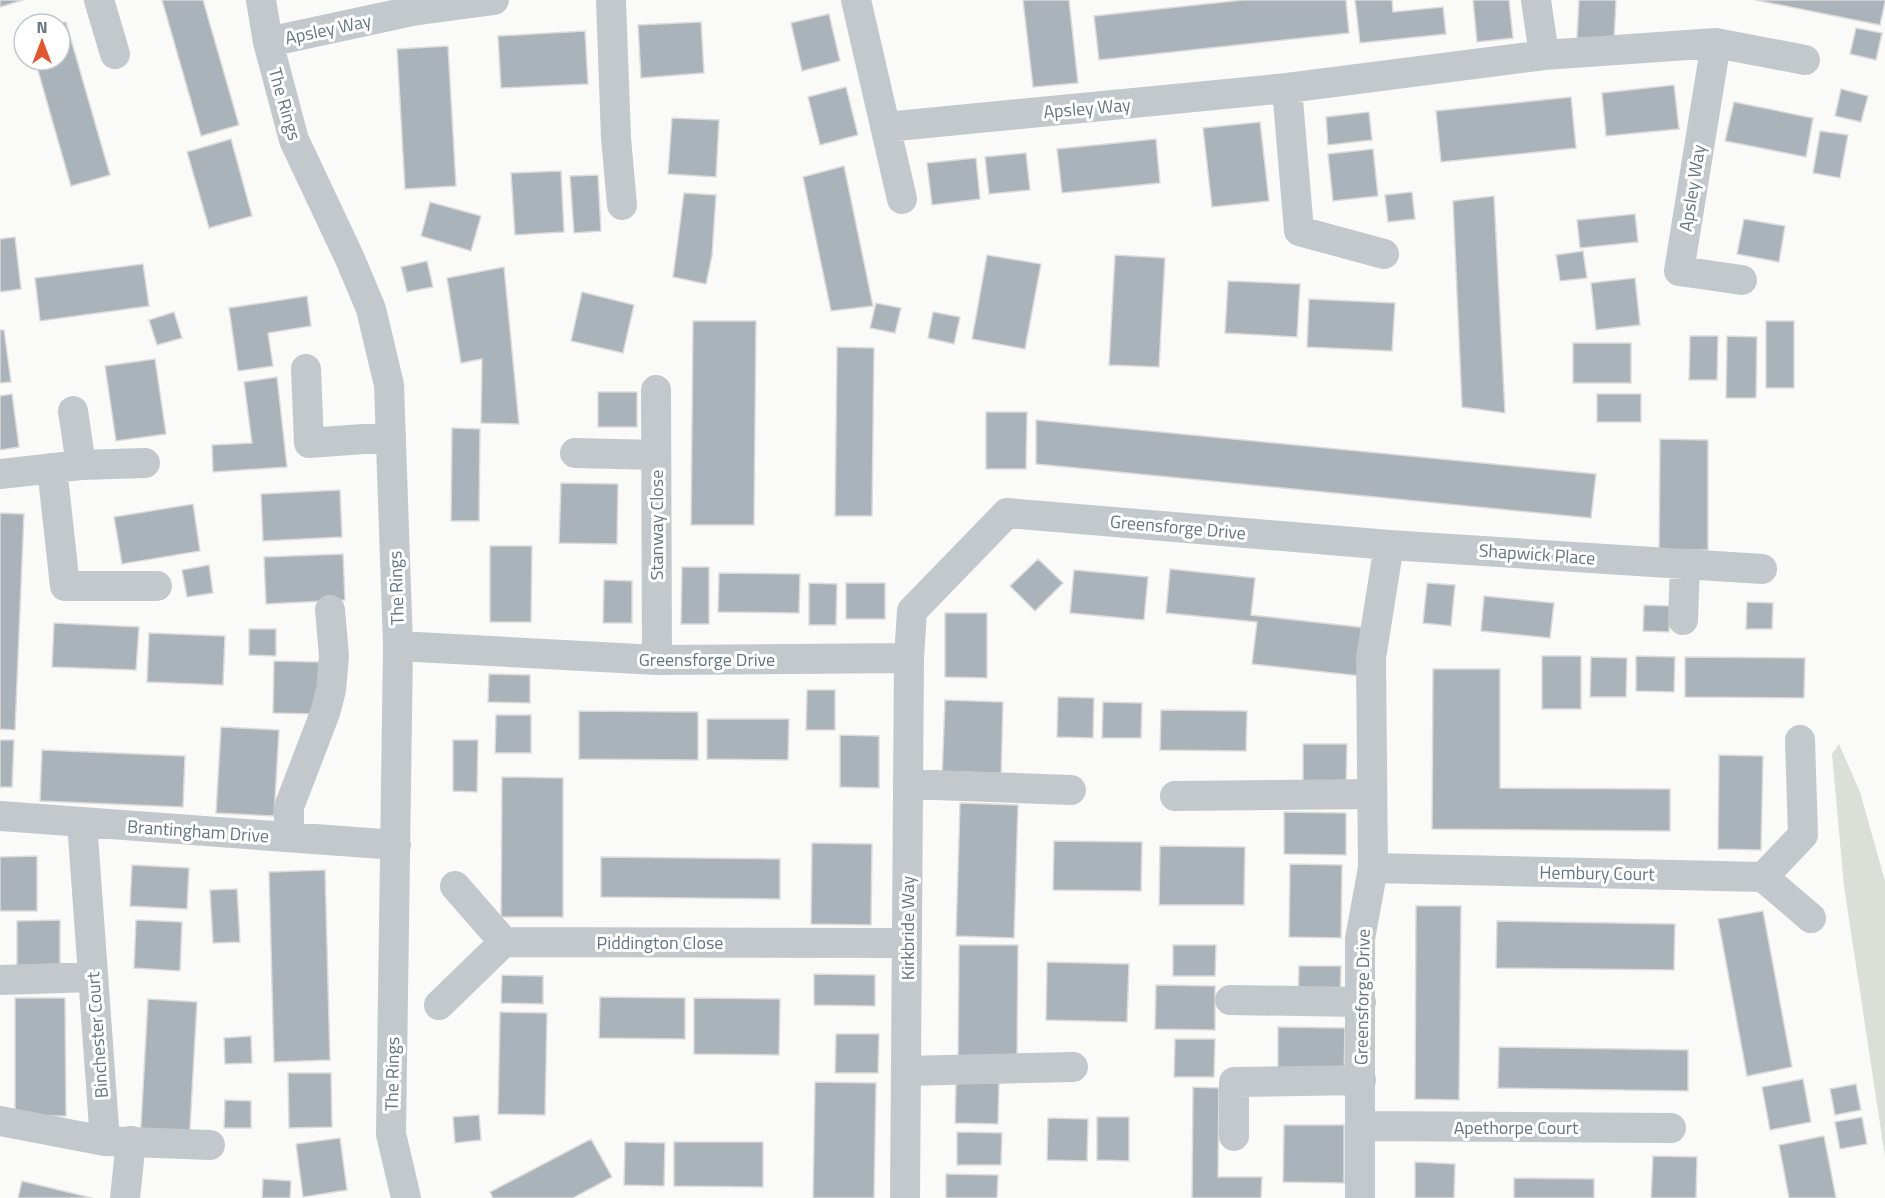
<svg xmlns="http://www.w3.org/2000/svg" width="1885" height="1198" font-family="'Titillium Web',sans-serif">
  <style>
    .green { fill: #dadfd7 }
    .building { fill: #aab3b9; stroke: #dcdcda; stroke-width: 1.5 }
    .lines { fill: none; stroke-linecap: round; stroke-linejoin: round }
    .minor { stroke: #c3c8cc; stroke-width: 30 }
    .labels { text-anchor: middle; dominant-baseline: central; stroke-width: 6; stroke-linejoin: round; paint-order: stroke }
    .street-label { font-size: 18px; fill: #657683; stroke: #fff }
  </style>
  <rect width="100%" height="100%" fill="#fafaf8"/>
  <path class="green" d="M1839 744 1860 792 1885 881V1157L1844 886 1832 754Z"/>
  <path class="building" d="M0 0H23L0 7Z
    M162 0H203L239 125 201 136Z
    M1023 0H1069L1078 83 1033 87Z
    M1243 0H1346L1349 33 1099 60 1094 16Z
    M1355 0H1392L1393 12 1443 7 1446 34 1360 43Z
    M1473 0H1509L1513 38 1477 42Z
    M1579 0H1616L1614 40 1577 38Z
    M1755 0H1885V2L1880 25Z
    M829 14 840 61 802 71 791 23Z
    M66 22 110 175 71 186 35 60H60V24H58Z
    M701 22 704 73 641 78 638 25Z
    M1856 28 1882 33 1876 60 1850 54Z
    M585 31 588 84 501 88 498 36Z
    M448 46 456 186 405 189 397 49Z
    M1674 85 1679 129 1606 136 1602 93Z
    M846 87 858 135 820 145 808 97Z
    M1841 89 1868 96 1861 122 1835 116Z
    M1571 97 1576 148 1441 162 1436 111Z
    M1734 102 1813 118 1806 157 1725 141Z
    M1369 112 1372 140 1328 145 1326 117Z
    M672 118 719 120 716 177 668 174Z
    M1260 122 1269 201 1212 207 1203 128Z
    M1820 131 1848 135 1840 178 1813 173Z
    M231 139 252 216 209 228 187 152Z
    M1156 139 1160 183 1062 193 1057 149Z
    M1373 149 1378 196 1333 201 1328 154Z
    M1026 153 1030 190 989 194 985 157Z
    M976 158 980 199 932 205 927 163Z
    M844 166 873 306 831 311 803 177Z
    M561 171 564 232 515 235 511 173Z
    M598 175 601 231 574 233 570 176Z
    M1412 192 1415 219 1388 222 1385 195Z
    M684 193 716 195 712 256 706 284 673 277Z
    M1494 196 1505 413 1462 407 1453 201Z
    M430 202 481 216 471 251 421 236Z
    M1635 214 1638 242 1580 248 1577 220Z
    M1744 219 1785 226 1779 262 1737 254Z
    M15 237 21 289 0 292V239Z
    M1583 251 1587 278 1560 281 1556 255Z
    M987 255 1041 264 1025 349 972 339Z
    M1115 255 1165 258 1159 367 1109 365Z
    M427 261 433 287 407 292 401 267Z
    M143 264 149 306 40 321 35 278Z
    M504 267 519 424 481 423 482 359 461 363 447 278Z
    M1635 278 1640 325 1596 330 1591 283Z
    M1228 281 1300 284 1297 337 1225 333Z
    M582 292 634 305 623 353 571 341Z
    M307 296 311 326 268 333 273 366 238 371 229 308Z
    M1309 299 1395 303 1392 351 1307 347Z
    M876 303 901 308 895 333 870 328Z
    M174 312 182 338 157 345 149 320Z
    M933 312 960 317 954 344 928 338Z
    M693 321H756L754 525H691Z
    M1766 321H1794V388H1766Z
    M0 330H4L11 382 0 383Z
    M1690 336H1718L1717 380H1689Z
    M1727 336 1757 337 1756 398H1726Z
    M1573 343H1631V383H1573Z
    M837 347 874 348 872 516H835Z
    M155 359 166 434 116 441 105 366Z
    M277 377 287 467 213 472 212 445 252 443 244 382Z
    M598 392H637V427H598Z
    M12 394 19 447 0 450V396Z
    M1597 394H1641V422H1597Z
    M986 412H1027L1026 469H986Z
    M1036 420 1596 474 1591 518 1036 464Z
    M452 428 480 429 479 521H451Z
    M1660 439 1708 440V550H1659Z
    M561 483 618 484 617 544 559 543Z
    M340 490 342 537 263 541 261 494Z
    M193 504 200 551 122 564 114 517Z
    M0 513 24 514 15 730 0 729Z
    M490 546H532L531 622H490Z
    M343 554 345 600 266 604 264 557Z
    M1038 559 1063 583 1035 611 1010 586Z
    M209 565 213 593 187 597 182 570Z
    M682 567H709V624H681Z
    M1170 569 1255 578 1251 615 1367 628 1361 676 1252 664 1257 622 1166 613Z
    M1074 570 1148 577 1144 620 1070 613Z
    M719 573 800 574 799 613 718 612Z
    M604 580 632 581V623H603Z
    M809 583 837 584 836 625H809Z
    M846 583H885V619H846Z
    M1427 583 1455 585 1451 626 1423 623Z
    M1484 596 1554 603 1550 638 1481 631Z
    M1747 602 1773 603 1772 629H1746Z
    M1644 605 1670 606 1669 632 1643 631Z
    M945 613H987V678L945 677Z
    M54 623 139 627 136 670 52 667Z
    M249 629H276V656L249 655Z
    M149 633 225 636 223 685 147 682Z
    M1542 656H1581V709H1542Z
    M1636 656 1675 657 1674 692 1636 691Z
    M1591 657 1627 658 1626 697H1590Z
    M1685 657 1805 658 1804 698 1685 697Z
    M274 661 319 662 318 714 273 713Z
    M1433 669H1500V788L1670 789V831L1432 829Z
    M489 674 530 675V703L488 702Z
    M807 690H835V730H806Z
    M1058 697 1094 698 1093 738 1057 737Z
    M945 700 1003 702 1001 780 942 778Z
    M1103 702 1142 703 1141 738H1102Z
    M1161 710 1247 711 1246 751 1160 750Z
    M579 711 698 712V760L579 759Z
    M496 715H531V753H495Z
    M707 719H789L788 760 707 759Z
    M221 727 279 730 274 816 216 813Z
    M840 735 879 736V788L840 787Z
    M0 740H14L12 787H0Z
    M453 740H478L477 792 453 791Z
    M1303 744H1347L1346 786H1303Z
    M42 750 185 756 183 807 40 801Z
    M1719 755 1763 756 1761 850 1718 849Z
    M502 777 563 778V917H501Z
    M960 803 1018 805 1014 938 956 936Z
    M1284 812 1346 813V855L1284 854Z
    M1054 841 1142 842 1141 891 1053 890Z
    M812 843 872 844 871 925 811 924Z
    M1160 846 1245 847 1244 905H1159Z
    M37 856V911H0V857Z
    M601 857 780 859V899L601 897Z
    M1290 864 1342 865 1341 938 1289 937Z
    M132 865 189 868 187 909 130 906Z
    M325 870 330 1060 274 1062 269 872Z
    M237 889 240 942 213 943 210 890Z
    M1416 906H1461L1459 1100 1415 1099Z
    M1763 911 1792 1067 1747 1076 1718 919Z
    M60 920V975H17V921Z
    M136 920 182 922 180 971 134 968Z
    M1497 921 1675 924 1674 970 1496 968Z
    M959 945H1018L1017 1060H958Z
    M1173 945H1216L1215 976H1173Z
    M1047 962 1129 964 1127 1022 1046 1020Z
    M1299 966H1341L1340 1004H1298Z
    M814 974 875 975V1006L814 1005Z
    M502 975 543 976V1004L501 1003Z
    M1156 985 1215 986V1030L1155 1029Z
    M600 997 685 998V1039L599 1038Z
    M15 998H65L66 1116H15Z
    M694 998 780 999 779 1055 694 1054Z
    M148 999 197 1002 189 1146 140 1143Z
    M500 1012 547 1013 545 1115 498 1114Z
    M1278 1027 1345 1028 1344 1079 1278 1078Z
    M836 1034H879L878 1073H835Z
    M251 1036 252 1063 225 1064 224 1038Z
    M1175 1039H1215L1214 1077H1174Z
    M1499 1047 1688 1050V1091L1498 1088Z
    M288 1073H331L332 1127 289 1128Z
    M1803 1079 1811 1122 1770 1130 1762 1087Z
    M815 1082 876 1083 874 1198H813Z
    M956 1083H999L998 1124 955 1123Z
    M1856 1084 1861 1110 1835 1115 1830 1089Z
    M1193 1087 1219 1088 1218 1177H1262L1261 1198H1192Z
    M225 1100 251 1101V1128H224Z
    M479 1115 481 1140 455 1143 453 1117Z
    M1097 1117H1129V1161L1097 1160Z
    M1862 1117 1867 1144 1840 1149 1835 1122Z
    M1048 1118 1088 1119 1087 1161 1047 1160Z
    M1284 1125H1344V1183L1283 1182Z
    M957 1132 1002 1133 1001 1165H957Z
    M1824 1136 1836 1198H1789L1779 1145Z
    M340 1138 347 1190 303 1197 296 1144Z
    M591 1139 612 1177 573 1198H493L490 1192Z
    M625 1142 665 1143 664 1186 624 1185Z
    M674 1142H763V1187L674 1186Z
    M1653 1156 1697 1157 1696 1198H1651Z
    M1415 1162 1455 1164 1454 1198H1415Z
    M946 1174 998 1175 997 1198H946Z
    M1514 1178 1594 1179V1198H1514Z
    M263 1179 291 1181 290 1198H262Z
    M22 1181 92 1198H18Z"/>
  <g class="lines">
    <path class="minor" d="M99 0 115 54
      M261 0 268 42 294 140 350 259 371 309 389 385 398 646 391 1134 406 1198
      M611 0 616 138 622 205
      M856 0 902 199
      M1536 0 1544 55
      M268 42 412 11 494 0
      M1716 43 1679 271 1742 280
      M1287 88 1299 231 1384 254
      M886 127 1287 88 1544 55 1716 43 1805 60
      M306 369 309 443 391 437
      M656 390 657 660
      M73 411 81 465
      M575 453 656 455
      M52 468 65 586H157
      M0 474 81 465 145 463
      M1389 545 1762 569
      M1683 620 1685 564
      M398 646 657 660 909 658 912 611 1007 513 1389 545 1371 658 1373 868 1360 939V1198
      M908 784 1071 790
      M1175 796 1372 794
      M0 816 396 845
      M289 837V807L325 713 331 690 334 656 330 610
      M1373 868 1763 877 1803 835 1800 740
      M1763 877 1811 918
      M455 886 504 942
      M0 980 93 977
      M1230 1000 1361 1002
      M439 1005 504 942 906 943
      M906 1071 1073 1067
      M0 1121 105 1141 82 822
      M1361 1126 1671 1128
      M1234 1136V1082L1361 1080
      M105 1141 210 1145
      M125 1198 131 1141
      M905 1198 909 658"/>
  </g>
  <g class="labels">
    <g class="street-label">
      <text transform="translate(328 29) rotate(-12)">Apsley Way</text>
      <text transform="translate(285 104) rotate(74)">The Rings</text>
      <text transform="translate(1087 108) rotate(-5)">Apsley Way</text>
      <text transform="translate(1692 188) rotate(-81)">Apsley Way</text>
      <text transform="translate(656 525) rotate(-90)">Stanway Close</text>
      <text transform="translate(1178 527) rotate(5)">Greensforge Drive</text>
      <text transform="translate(1537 554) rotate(4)">Shapwick Place</text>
      <text transform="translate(396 588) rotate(-92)">The Rings</text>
      <text x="707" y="659">Greensforge Drive</text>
      <text transform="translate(198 831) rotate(4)">Brantingham Drive</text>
      <text transform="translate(1597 873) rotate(1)">Hembury Court</text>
      <text transform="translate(907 928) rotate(-90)">Kirkbride Way</text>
      <text x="660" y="942">Piddington Close</text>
      <text transform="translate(1362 997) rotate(-89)">Greensforge Drive</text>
      <text transform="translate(97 1035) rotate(-94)">Binchester Court</text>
      <text transform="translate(392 1074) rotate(-89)">The Rings</text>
      <text x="1516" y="1127">Apethorpe Court</text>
    </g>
  </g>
  <g transform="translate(42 42)"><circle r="28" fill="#ffffff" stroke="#c1c8cd" stroke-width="1.5"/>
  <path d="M0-4.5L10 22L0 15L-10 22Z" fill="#e4572e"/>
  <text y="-9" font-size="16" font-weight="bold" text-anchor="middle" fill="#657683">N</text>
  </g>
</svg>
